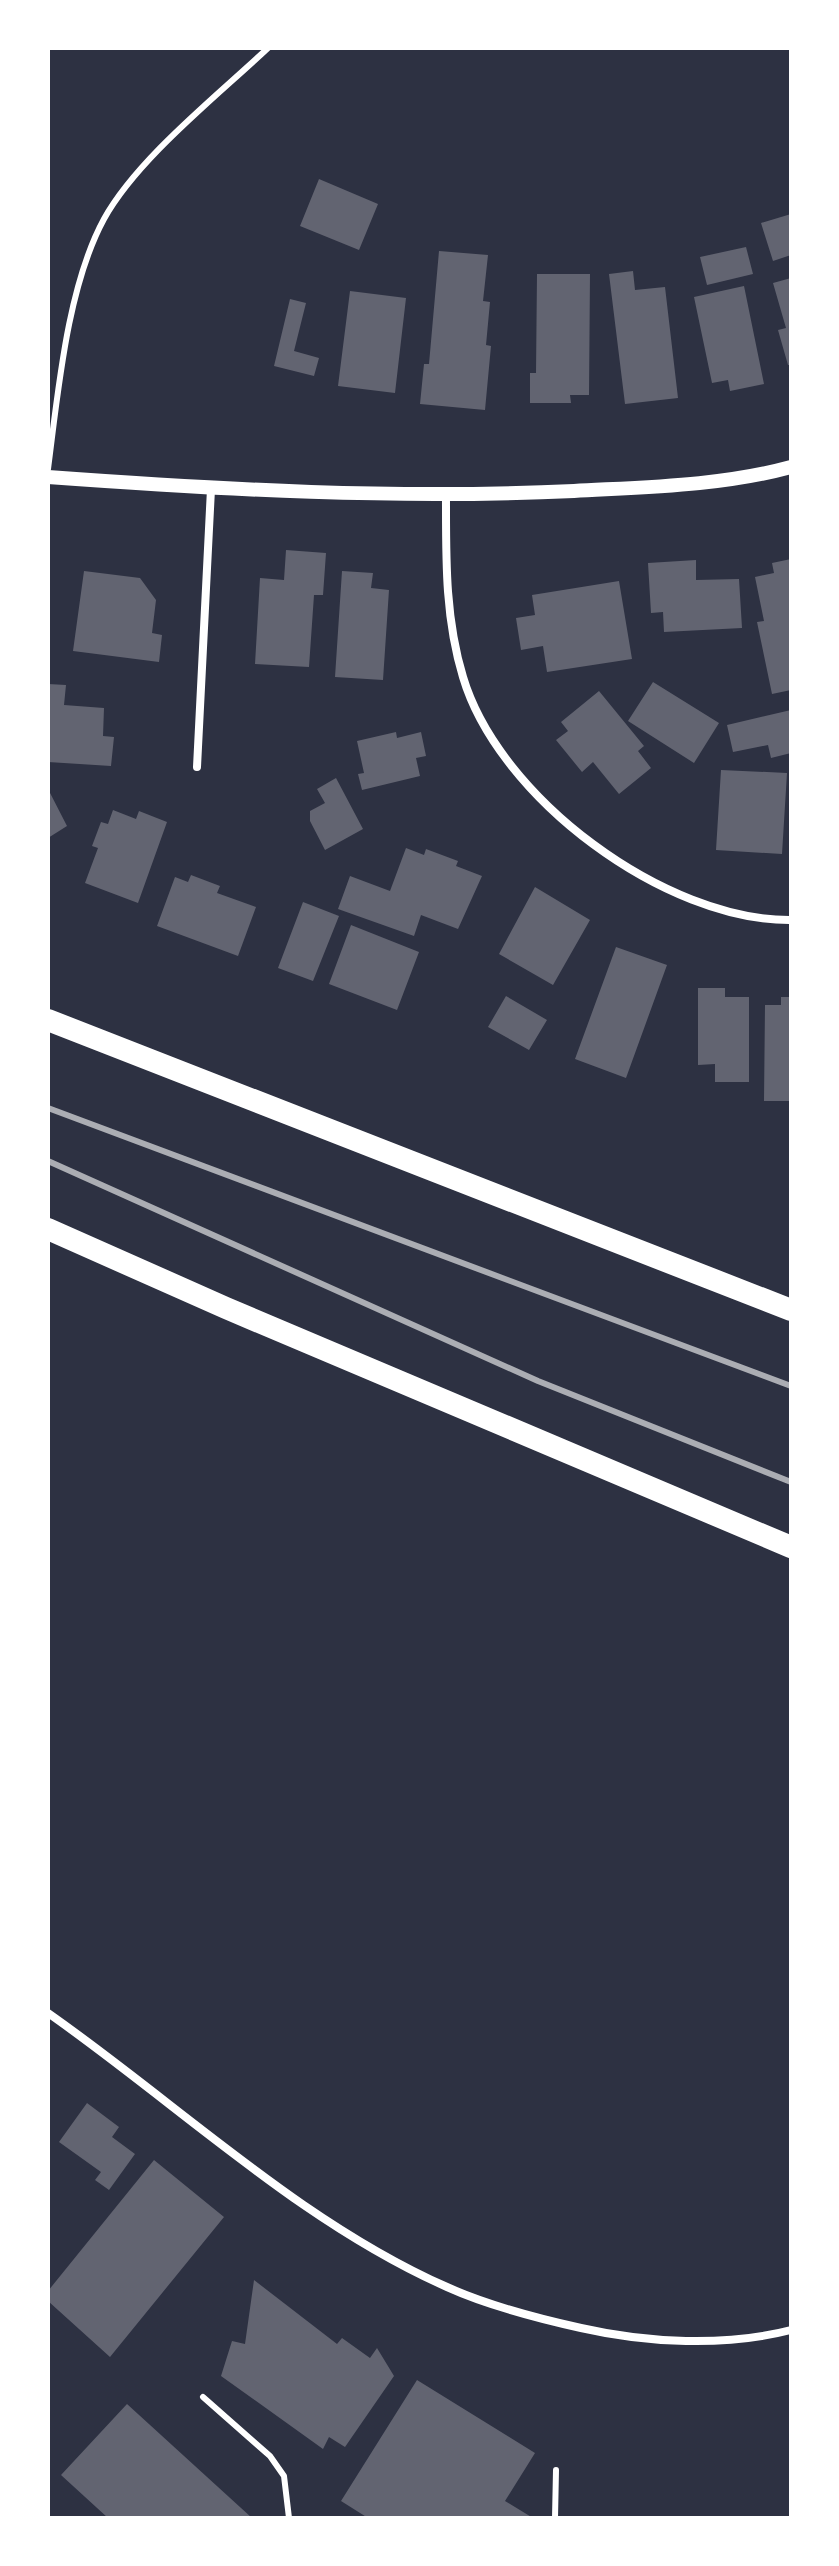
<svg xmlns="http://www.w3.org/2000/svg" width="839" height="2566" font-family="Mulish,sans-serif">
  <style>
    .building { fill: #626471 }
    .lines { fill: none; stroke-linecap: round; stroke-linejoin: round }
    .service { stroke: #fff; stroke-width: 6 }
    .minor { stroke: #fff; stroke-width: 8 }
    .tertiary { stroke: #fff; stroke-width: 14 }
    .trunk { stroke: #fff; stroke-width: 22 }
    .rail { stroke: #abadb3; stroke-width: 6 }
  </style>
  <rect width="100%" height="100%" fill="#2d3142"/>
  <path class="building" d="M319 179 378 204 359 250 300 226Z
    M791 214V255L773 261 761 223Z
    M746 247 753 274 707 285 700 257Z
    M439 251 488 255 483 301 490 302 486 345 491 346 485 410 420 404 424 364H429Z
    M633 271 635 290 665 287 678 398 625 404 609 274Z
    M537 274H590L589 395H570L571 403H530V373H536Z
    M791 278V365H788L778 330 786 328 773 283Z
    M744 286 764 384 730 391 728 380 712 383 694 297Z
    M350 291 406 298 395 393 338 386Z
    M290 299 306 303 294 351 319 358 314 376 274 366Z
    M286 550 326 553 323 595H314L309 667 255 664 260 578 284 580Z
    M791 559V690L772 694 757 622 764 621 755 577 774 573 772 563Z
    M696 560V580L739 579 742 628 664 632 663 612 651 613 648 563Z
    M84 571 140 578 156 600 152 633 162 635 159 662 73 651Z
    M342 571 373 573 371 588 389 590 383 680 335 677Z
    M619 581 632 659 547 672 543 646 521 650 516 618 535 615 532 595Z
    M653 682 719 723 694 763 628 721Z
    M48 684 66 685 64 705 104 708 103 736 114 737 111 766 48 762Z
    M599 691 644 746 638 751 651 768 619 794 593 762 582 772 556 740 568 731 561 722Z
    M791 710V753L771 758 768 745 733 752 727 725Z
    M396 732 397 738 421 732 426 756 416 758 420 776 362 790 358 774 364 773 357 741Z
    M721 770 787 773 782 854 716 850Z
    M336 778 363 829 325 850 310 821V811L325 803 317 789Z
    M48 789 67 826 48 838Z
    M113 810 136 819 139 811 167 822 138 903 85 883 98 848 92 846 101 822 108 824Z
    M406 848 424 855 426 849 458 861 456 866 482 876 458 929 421 915 414 936 338 909 350 876 390 891Z
    M191 875 220 886 217 893 256 907 238 956 157 926 175 877 188 882Z
    M535 887 590 920 553 985 499 954Z
    M303 902 339 916 313 981 278 968Z
    M351 925 419 952 397 1010 329 984Z
    M616 947 667 965 626 1078 575 1059Z
    M698 988H725V997H749V1082H715V1064L698 1065Z
    M506 996 547 1020 529 1050 488 1027Z
    M781 997H791V1101H764L765 1005H781Z
    M87 2103 119 2127 112 2137 135 2154 109 2190 95 2180 101 2172 59 2142Z
    M154 2160 224 2217 110 2357 48 2301V2291Z
    M254 2280 337 2344 342 2338 370 2358 377 2348 394 2376 345 2447 329 2437 323 2449 221 2376 232 2341 245 2344Z
    M417 2380 535 2453 505 2501 533 2518H368L341 2501Z
    M127 2404 252 2518H108L61 2475Z"/>
  <g class="lines">
    <path class="service" d="M48 469C58 393 67 287 104 219 137 159 217 96 268 48
      M203 2397 270 2456 284 2476 289 2518
      M555 2518 556 2470"/>
    <path class="minor" d="M446 497C446 558 445 618 463 677 499 798 665 921 791 920
      M197 767 211 489
      M48 2013C178 2104 300 2222 447 2287 489 2306 536 2318 581 2328 647 2343 725 2347 791 2330"/>
    <path class="tertiary" d="M48 477C226 490 396 499 574 491 646 487 721 486 791 467"/>
    <path class="trunk" d="M48 1020 791 1310
      M48 1229 226 1308 791 1547"/>
    <path class="rail" d="M48 1108 791 1386
      M48 1161 538 1381 791 1482"/>
  </g>
  <rect width="839" height="2566" fill="none" stroke="#ffffff" stroke-width="100"/>
</svg>
